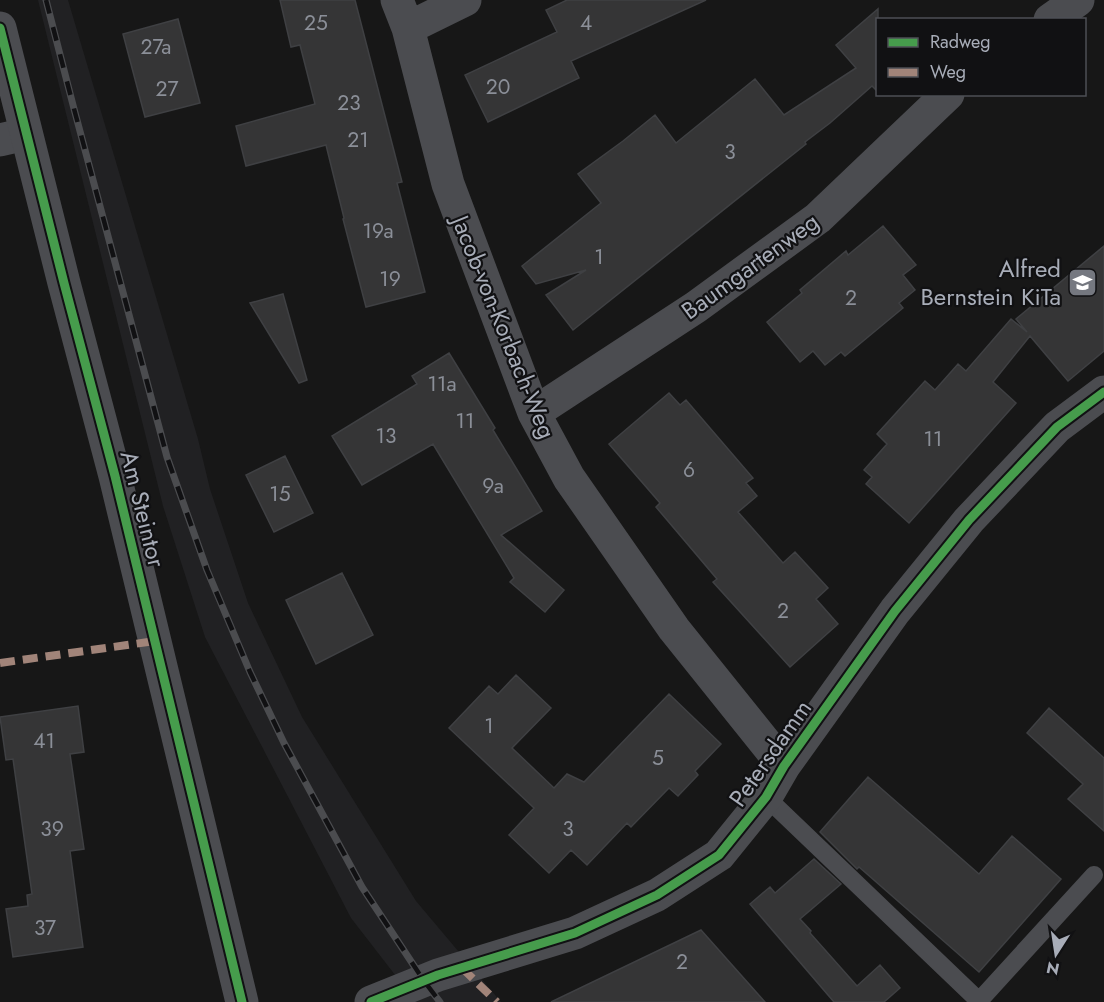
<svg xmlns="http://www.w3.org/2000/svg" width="1104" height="1002" font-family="Jost,sans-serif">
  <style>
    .built { fill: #212123 }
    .building { fill: #353536; stroke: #3f4043; stroke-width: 1.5 }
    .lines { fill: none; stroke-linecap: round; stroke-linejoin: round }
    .service { stroke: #4b4c50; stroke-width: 18 }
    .minor { stroke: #4b4c50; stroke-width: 33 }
    .tertiary { stroke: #4b4c50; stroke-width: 33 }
    .rail-casing { stroke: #4b4c4f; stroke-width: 7 }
    .rail { stroke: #111113; stroke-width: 4.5; stroke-dasharray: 14; stroke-linecap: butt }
    .quiet { stroke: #a18479; stroke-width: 8; stroke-dasharray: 15 8; stroke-linecap: butt }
    .cycleway-casing { stroke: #111113; stroke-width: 13 }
    .cycleway { stroke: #469c4c; stroke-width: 9 }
    .labels { text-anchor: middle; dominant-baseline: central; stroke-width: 4.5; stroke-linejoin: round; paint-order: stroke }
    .number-label { font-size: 21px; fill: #8b8f98 }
    .street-label { font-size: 24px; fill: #a8adb8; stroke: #111113 }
    .poi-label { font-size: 24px; fill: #a8adb8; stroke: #111113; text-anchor: end }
  </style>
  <rect width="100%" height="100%" fill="#171717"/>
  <path class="built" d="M38 0H68L198 439 210 489 248 603 302 717 416 901 501 1002H416L351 918 205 637 163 506Z"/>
  <path class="building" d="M280 0H355L402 182 397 183 425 292 366 307 343 219 344 218 326 145 246 166 236 126 315 104 300 45 291 47Z
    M567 0H706L571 61 579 78 488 122 465 75 557 32 546 10Z
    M878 9V92L872 86 830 123 805 142 806 144 573 330 546 295 586 270 536 284 522 266 601 203 578 174 623 141 655 115 676 143 755 79 784 115 856 68 836 45Z
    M178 19 200 103 145 117 123 34Z
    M883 226 916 265 903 275 915 290 899 303 903 308 845 356 841 352 825 365 813 351 800 362 767 322 802 293 800 290 846 251 848 255Z
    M1104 246V351L1068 381 1030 336 993 382 1016 403 909 523 866 484 872 477 864 470 887 444 877 434 925 381 935 390 958 364 966 371 1011 319 1027 332 1016 319Z
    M283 294 307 380 299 383 250 303Z
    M449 353 495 428 493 430 542 511 501 535 564 590 545 612 510 582 514 578 433 444 362 485 332 436 417 384 412 376Z
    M669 393 680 405 686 400 753 478 746 483 757 496 738 512 783 563 795 552 828 588 816 599 838 624 790 667 713 582 717 579 656 507 660 503 609 444Z
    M285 456 313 513 274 532 246 475Z
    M342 573 373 635 316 664 286 600Z
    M516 675 551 708 512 748 554 788 567 774 584 782 669 694 721 744 695 771 698 775 678 796 669 788 631 827 627 823 587 865 571 850 549 873 509 835 534 808 449 728 489 686 498 694Z
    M78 706 84 752 70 754 84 849 70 851 83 947 13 957 6 909 28 906 27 895 32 894 13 759 6 760 0 717Z
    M1049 708 1104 758V831L1068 799 1083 784 1027 733Z
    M868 777 979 874 1012 836 1061 879 979 972 859 867 857 869 820 832Z
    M814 859 841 884 800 919 811 931 810 933 857 986 880 965 900 988 884 1002H834L750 904 770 887 775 893Z
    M701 930 765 1002H551Z"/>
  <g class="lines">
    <path class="service" d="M766 797 979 1001 1094 875"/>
    <path class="minor" d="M397 0 408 28 448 184 534 413 569 478 674 629 784 766
      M1050 20 1078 0
      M408 28 465 0
      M0 140 26 134
      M534 413 696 307 818 218 948 94
      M371 1002 438 975 575 933 657 895 719 855 766 797 784 766 895 611 969 520 1057 427 1104 392"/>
    <path class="tertiary" d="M0 28 64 283 115 476 242 1002"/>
    <defs>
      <path id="rail" d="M46 0 73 105 167 457 207 570 250 672 284 743 362 887 424 981 440 1002"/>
    </defs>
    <use href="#rail" class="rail-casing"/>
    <use href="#rail" class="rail"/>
    <path class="quiet" d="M0 663 155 641
      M462 968 497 1002"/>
    <defs>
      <path id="cycleway" d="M0 28 64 283 115 476 242 1002
        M371 1002 438 975 575 933 657 895 719 855 766 797 784 766 895 611 969 520 1057 427 1104 392"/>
    </defs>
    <use href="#cycleway" class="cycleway-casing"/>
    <use href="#cycleway" class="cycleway"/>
  </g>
  <defs>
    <symbol id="school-square" viewBox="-11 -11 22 22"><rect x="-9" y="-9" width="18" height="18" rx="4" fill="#757880" stroke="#111113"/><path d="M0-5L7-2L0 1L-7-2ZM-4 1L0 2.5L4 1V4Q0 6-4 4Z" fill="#fff"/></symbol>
  </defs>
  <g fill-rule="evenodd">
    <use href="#school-square" x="1066" y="266" width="33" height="33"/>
  </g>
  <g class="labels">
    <g class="number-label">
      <text x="316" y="23">25</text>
      <text x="586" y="23">4</text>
      <text x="156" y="47">27a</text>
      <text x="498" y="87">20</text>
      <text x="167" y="89">27</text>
      <text x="349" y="103">23</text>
      <text x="358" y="140">21</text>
      <text x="730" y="152">3</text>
      <text x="378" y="231">19a</text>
      <text x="599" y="257">1</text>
      <text x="390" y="279">19</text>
      <text x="851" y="298">2</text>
      <text x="442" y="384">11a</text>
      <text x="465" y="421">11</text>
      <text x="386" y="436">13</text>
      <text x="933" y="439">11</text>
      <text x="689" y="470">6</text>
      <text x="493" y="486">9a</text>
      <text x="280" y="494">15</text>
      <text x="783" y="611">2</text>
      <text x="489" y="726">1</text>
      <text x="44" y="741">41</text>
      <text x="658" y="758">5</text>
      <text x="52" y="829">39</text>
      <text x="568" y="829">3</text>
      <text x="45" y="928">37</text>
      <text x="682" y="962">2</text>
    </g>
    <g class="street-label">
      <text transform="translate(750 266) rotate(-36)">Baumgartenweg</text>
      <text transform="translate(504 327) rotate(68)">Jacob-von-Korbach-Weg</text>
      <text transform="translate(143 509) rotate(76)">Am Steintor</text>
      <text transform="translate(770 753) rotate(-55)">Petersdamm</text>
    </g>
    <g class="poi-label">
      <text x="1061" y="268">Alfred<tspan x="1061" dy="28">Bernstein KiTa</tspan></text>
    </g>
  </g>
  <rect x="876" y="18" width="210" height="78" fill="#111113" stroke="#4d4f55" stroke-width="1.5"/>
  <rect x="888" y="38" width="30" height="9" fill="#469c4c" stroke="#4d4f55" stroke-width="1.5"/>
  <text x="930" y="48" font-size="18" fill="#a8adb8">Radweg</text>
  <rect x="888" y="68" width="30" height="9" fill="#a18479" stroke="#4d4f55" stroke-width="1.5"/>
  <text x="930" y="78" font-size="18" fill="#a8adb8">Weg</text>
  <g transform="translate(1056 954) rotate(192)" stroke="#111113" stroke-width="4.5" paint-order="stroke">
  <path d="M0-4.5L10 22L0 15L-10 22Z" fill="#a8adb8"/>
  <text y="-9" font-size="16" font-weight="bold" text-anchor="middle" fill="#a8adb8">N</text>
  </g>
</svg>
